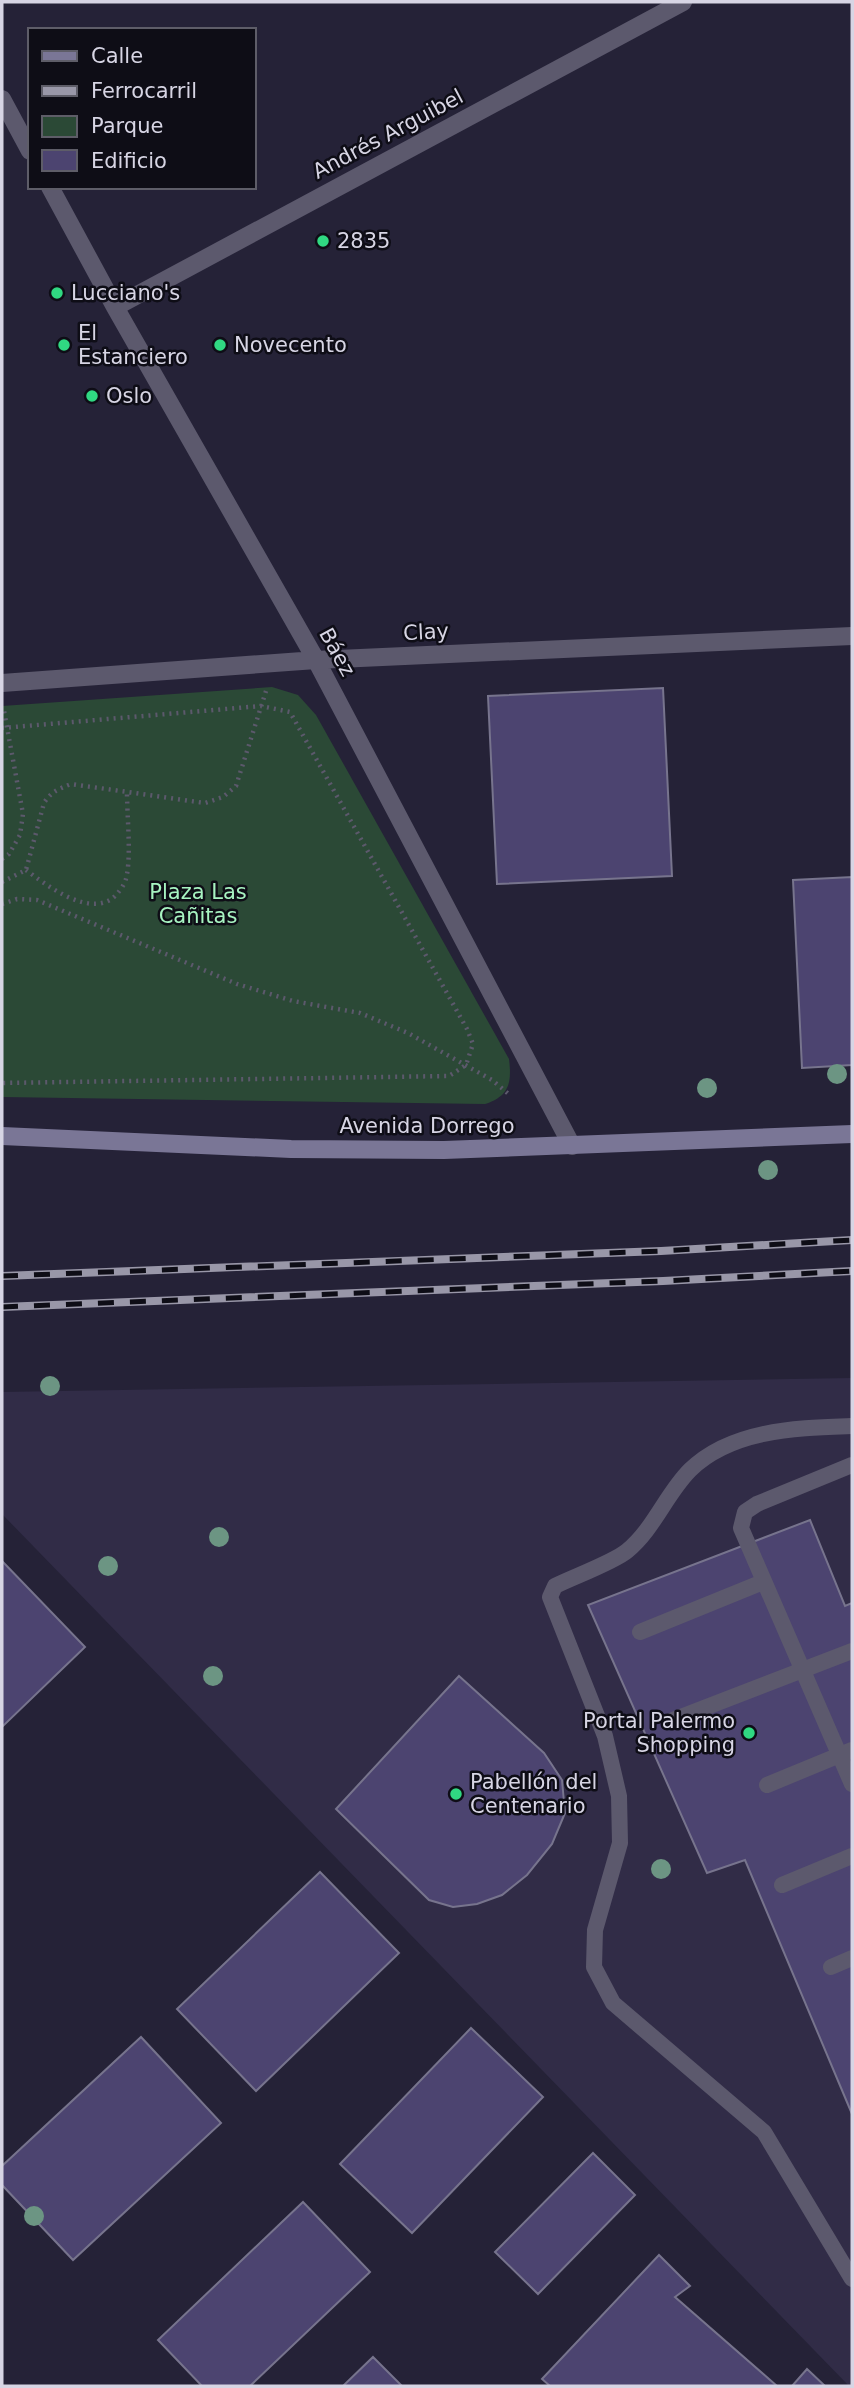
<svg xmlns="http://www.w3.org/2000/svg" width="854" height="2388" font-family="'DejaVu Sans',sans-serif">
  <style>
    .built { fill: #312c47 }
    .green { fill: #2b4936 }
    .building { fill: #4c4470; stroke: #77748d; stroke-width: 2 }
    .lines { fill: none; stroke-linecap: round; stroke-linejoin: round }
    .path { stroke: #5c596c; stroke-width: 4.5; stroke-dasharray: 2 5; stroke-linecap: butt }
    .service { stroke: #5c596d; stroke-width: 16 }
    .minor { stroke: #5c596d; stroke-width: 18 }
    .secondary { stroke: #7a7696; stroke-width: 18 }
    .rail-casing { stroke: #9997a8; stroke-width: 8 }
    .rail { stroke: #0e0d16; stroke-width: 5; stroke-dasharray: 16; stroke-linecap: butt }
    .tree { fill: #6c9583 }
    .poi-dot { fill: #30d882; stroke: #0e0d16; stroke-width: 2.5 }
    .labels { text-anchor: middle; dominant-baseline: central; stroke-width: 5; stroke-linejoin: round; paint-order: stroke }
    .street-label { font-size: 21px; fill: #d7d5e4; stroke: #0e0d16 }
    .poi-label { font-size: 21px; fill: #d7d5e4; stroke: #0e0d16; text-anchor: start }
    .park-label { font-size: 21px; fill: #a7f3c1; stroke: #0e0d16 }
  </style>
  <rect width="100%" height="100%" fill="#252237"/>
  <path class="built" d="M852 1378V2386H849L2 1514V1392Z"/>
  <path class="green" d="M272 687 298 695 316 715 509 1059C512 1083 509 1096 485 1104L2 1097V706Z"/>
  <path class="building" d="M663 688 672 876 497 884 488 696Z
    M852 877V1065L802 1068 793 880Z
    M810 1520 845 1606 852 1603V2114L745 1860 707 1873 588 1605Z
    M2 1561 85 1647 2 1727Z
    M459 1676 544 1753 562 1780 565 1813 552 1844 527 1875 502 1895 477 1904 453 1907 429 1900 336 1809Z
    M320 1872 399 1953 256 2091 177 2009Z
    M471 2028 543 2097 412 2233 340 2164Z
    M141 2037 221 2123 73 2260 2 2185V2166Z
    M593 2153 635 2195 538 2294 495 2252Z
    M303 2202 370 2272 250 2386H202L158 2340Z
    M659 2255 690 2286 675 2297 777 2386H550L542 2379Z
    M373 2357 402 2386H343Z
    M807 2369 825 2386H792Z"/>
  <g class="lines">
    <path class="path" d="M2 728 261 706 290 712 467 1029 473 1044 466 1065 449 1076 2 1083
      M2 859 9 854 20 835 23 814 4 711
      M26 870C46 885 89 918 114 897 120 891 126 883 127 874 131 852 127 816 127 792
      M2 882 26 870 44 803C51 792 58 789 71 784L205 803 223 797 236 786 266 691
      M2 904 17 899 37 900 237 984 293 1001 360 1013 408 1033 492 1080 511 1096"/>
    <path class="service" d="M852 1426C798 1428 732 1429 690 1470 666 1494 654 1529 627 1551 614 1562 573 1577 555 1586L550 1597 605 1736 619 1796 620 1843 595 1930 594 1967 613 2003 764 2132 852 2279
      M852 1465 757 1504 745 1512 741 1528 852 1784
      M640 1632 763 1582
      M673 1720 852 1651
      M767 1785 852 1750
      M782 1885 852 1856
      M831 1967 852 1958"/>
    <path class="minor" d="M2 99 30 151
      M50 187 115 307 316 660 572 1146
      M115 307 683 2
      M2 683 316 660 852 636"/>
    <path class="secondary" d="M2 1136 291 1149 444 1150 852 1134"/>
    <defs>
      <path id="rail" d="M2 1276 661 1251 852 1240
        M2 1307 663 1281 852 1271"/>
    </defs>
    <use href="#rail" class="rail-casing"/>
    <use href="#rail" class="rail"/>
  </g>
  <g class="tree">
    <circle cx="837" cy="1074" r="10"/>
    <circle cx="707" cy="1088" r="10"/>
    <circle cx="768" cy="1170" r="10"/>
    <circle cx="50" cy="1386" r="10"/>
    <circle cx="219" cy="1537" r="10"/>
    <circle cx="108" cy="1566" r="10"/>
    <circle cx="213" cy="1676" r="10"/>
    <circle cx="661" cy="1869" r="10"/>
    <circle cx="34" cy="2216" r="10"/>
  </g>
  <g class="poi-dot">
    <circle cx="323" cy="241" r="7"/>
    <circle cx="57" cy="293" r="7"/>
    <circle cx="64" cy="345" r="7"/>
    <circle cx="220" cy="345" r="7"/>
    <circle cx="92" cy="396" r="7"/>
    <circle cx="749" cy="1733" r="7"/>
    <circle cx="456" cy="1794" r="7"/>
  </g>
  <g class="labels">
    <g class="street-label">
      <text transform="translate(388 134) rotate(-28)">Andrés Arguibel</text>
      <text transform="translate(426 632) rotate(-3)">Clay</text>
      <text transform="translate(337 652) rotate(61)">Báez</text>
      <text x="427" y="1126">Avenida Dorrego</text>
    </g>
    <g class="poi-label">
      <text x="337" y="241">2835</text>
      <text x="71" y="293">Lucciano's</text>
      <text x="78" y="333">El<tspan x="78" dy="24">Estanciero</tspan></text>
      <text x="234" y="345">Novecento</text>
      <text x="106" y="396">Oslo</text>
      <text x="735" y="1721" text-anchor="end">Portal Palermo<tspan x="735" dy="24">Shopping</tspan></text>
      <text x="470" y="1782">Pabellón del<tspan x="470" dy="24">Centenario</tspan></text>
    </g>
    <g class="park-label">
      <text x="198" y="892">Plaza Las<tspan x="198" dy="24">Cañitas</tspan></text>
    </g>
  </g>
  <rect width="854" height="2388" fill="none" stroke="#d7d5e4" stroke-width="7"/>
  <rect x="28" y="28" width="228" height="161" fill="#0e0d16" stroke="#5e5d68" stroke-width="2"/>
  <rect x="42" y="51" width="35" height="10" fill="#7a7696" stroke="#5e5d68" stroke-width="2"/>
  <text x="91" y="63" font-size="21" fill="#d7d5e4">Calle</text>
  <rect x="42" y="86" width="35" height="10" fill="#9997a8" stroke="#5e5d68" stroke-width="2"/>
  <text x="91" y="98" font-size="21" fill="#d7d5e4">Ferrocarril</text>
  <rect x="42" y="116" width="35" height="21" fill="#2b4936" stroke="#5e5d68" stroke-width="2"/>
  <text x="91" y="133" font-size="21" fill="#d7d5e4">Parque</text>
  <rect x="42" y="150" width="35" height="21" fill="#4c4470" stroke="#5e5d68" stroke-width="2"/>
  <text x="91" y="168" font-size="21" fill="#d7d5e4">Edificio</text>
</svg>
